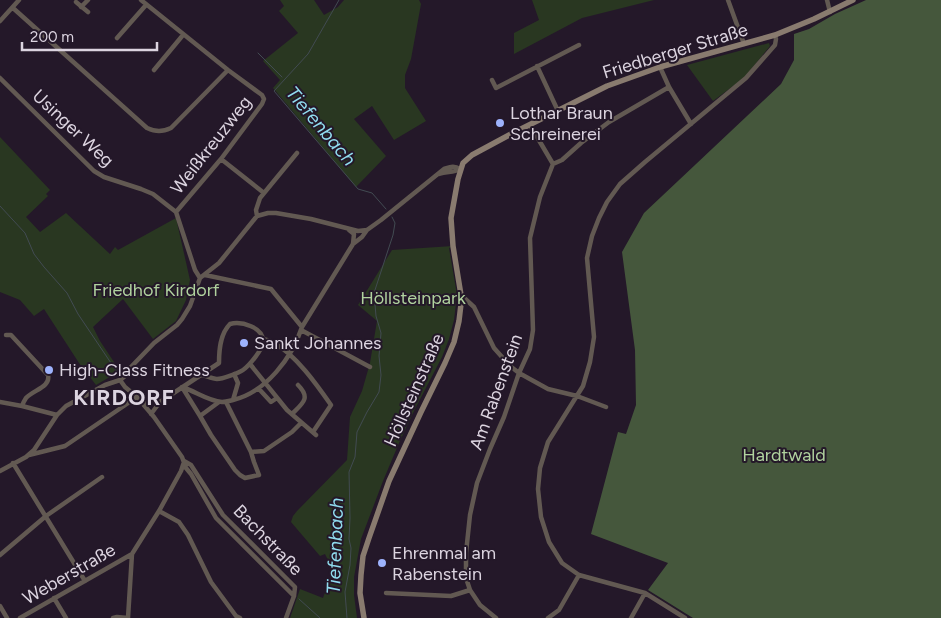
<svg xmlns="http://www.w3.org/2000/svg" width="941" height="618" font-family="Figtree,sans-serif">
  <style>
    .green { fill: #293721 }
    .forest { fill: #45573c }
    .lines { fill: none; stroke-linecap: round; stroke-linejoin: round }
    .stream { stroke: #424b52; stroke-width: 1 }
    .street { stroke: #625952; stroke-width: 4.5 }
    .secondary { stroke: #897b6f; stroke-width: 5.5 }
    .poi-dot { fill: #9eb3fd; stroke: #241829; stroke-width: 2 }
    .labels { text-anchor: middle; dominant-baseline: central; stroke-width: 4; stroke-linejoin: round; paint-order: stroke }
    .street-label { font-size: 18px; fill: #dcd4e0; stroke: #241829 }
    .poi-label { font-size: 18px; fill: #dcd4e0; stroke: #241829; text-anchor: start }
    .park-label { font-size: 18px; fill: #b0d29e; stroke: #241829 }
    .water-label { font-size: 19px; font-style: italic; fill: #90dcee; stroke: #241829 }
    .district-label { font-size: 22px; font-weight: bold; letter-spacing: 1px; fill: #dcd4e0; stroke: #241829 }
  </style>
  <rect width="100%" height="100%" fill="#241829"/>
  <path class="green" d="M280 0H314L324 15 338 7 344 0H419L421 4 411 59 405 75V88L426 121 394 140 372 106 354 119 386 156 356 187 273 88 280 80 263 61 298 33 279 11 284 6Z
    M532 0H654L582 18 514 54V33L539 20Z
    M769 43 770 46 744 78 713 101 687 65Z
    M0 137 50 190 46 194 48 196 26 217 40 232 66 213 110 254 115 247 118 250 176 218 190 280 186 300 176 321 153 339 123 299 93 327 100 341 118 368 115 374 96 385 79 363 44 309 34 316 20 300 0 292Z
    M453 246 449 248 457 295 454 320 449 339 442 357 414 411 399 443 383 481 361 539 354 577V595L357 618H290L300 589 323 598 333 570 325 554 320 556 291 522 293 516 297 511 347 460 350 417 362 391 370 363 377 321 358 305 392 250Z"/>
  <path class="forest" d="M866 0H941V618H693L648 590 668 563 591 534 618 432 626 434 636 405 635 350 622 252 644 213 781 84 794 60V34L809 29 835 14Z"/>
  <g class="lines">
    <path class="stream" d="M339 0 308 54 274 91 358 189 372 193 386 209
      M258 53 282 77
      M0 206 25 233 34 254 44 267 67 293 78 314 117 372
      M299 599 320 618
      M347 618 345 592 350 565 351 548 349 539 350 518 349 472 355 457 357 432 367 412 379 392 381 375 379 356 381 333 376 316 374 293 393 235 395 223 392 217"/>
    <path class="street" d="M141 0 228 70 262 95 264 99 262 104 221 159 176 212
      M728 0 744 44
      M827 0 830 12
      M76 2 88 12
      M81 7 88 0
      M13 8 147 128C156 132 162 132 171 128L228 70
      M0 21 19 0
      M117 38 146 5
      M537 66 558 111
      M660 67 669 87 691 124
      M154 70 183 35
      M0 78 94 171 104 177 141 189 153 194 176 212 195 270 200 278
      M492 80 496 88 579 45
      M530 125 553 164
      M221 159 264 193
      M439 174C447 171 453 173 460 169
      M257 216 256 210 260 198 297 153
      M349 230 354 234 353 244
      M205 275 271 289 302 327
      M200 278 219 263 257 216 268 213H276L311 219 358 231 367 230 381 220 444 169C450 167 454 165 460 169
      M461 295 474 307 494 348 510 366 519 373 548 389 577 396 606 407
      M301 330 370 367
      M6 335H11L48 375C51 387 33 390 26 398 24 401 23 403 22 406
      M263 339C267 340 271 341 274 343 296 355 317 385 331 405L313 432
      M250 364 287 410 316 435
      M120 380 125 387 137 397 154 417 182 457 186 468 191 474 216 518 294 596
      M182 387C195 391 208 401 222 402 226 402 229 401 233 400 266 392 292 358 302 327L353 244 362 237 367 230
      M182 387 200 416 211 435 235 470 240 475 245 478 259 475 254 462 251 452 226 402
      M259 389 271 402 277 398
      M233 400 238 383 234 374
      M0 402 22 406 57 415
      M143 404 152 400 160 402
      M151 414 160 402 219 363C219 350 220 334 230 324 241 321 264 327 263 342 263 349 249 366 243 370 239 373 222 379 217 379 213 379 206 376 202 375
      M292 414C303 403 311 398 298 385
      M200 416 219 402
      M251 452 264 451 292 432 301 423
      M29 455 65 446 137 397
      M184 461 191 465 223 515 295 587 294 596 286 618
      M13 463 85 581
      M0 471 26 457 34 450 57 415 66 406 105 385 120 380 124 377 130 368 154 343 177 325 182 319 190 306 200 278
      M159 511 179 522 188 535 211 582 236 616 240 618
      M0 555 46 516 102 477
      M386 593 451 596 470 590
      M54 598 66 618
      M0 606 7 618
      M20 618 132 554
      M113 618 117 617 128 618
      M128 618 132 554 159 511 181 471 184 462
      M496 618 480 605 470 590 466 578V553L470 515 477 483 490 449 504 417 519 373 530 349 533 330 530 238 540 197 553 164 562 160 581 143 609 122 669 87
      M548 618 559 610 579 575
      M631 618 645 593
      M685 618 645 593 579 575 562 563 549 542 541 517 538 489 540 468 548 442 583 386 590 362 594 337 587 258 592 236 599 218 607 202 620 184 645 162 746 78 775 45 776 39 775 35"/>
    <path class="secondary" d="M364 618 360 593 361 575 363 556 369 538 389 481 421 412 445 363 454 342 459 321 461 304V295L453 246 451 218 458 179 463 163 472 155 511 134 607 86 660 67 775 35 814 19 853 0"/>
  </g>
  <g class="poi-dot">
    <circle cx="500" cy="123" r="5"/>
    <circle cx="244" cy="343" r="5"/>
    <circle cx="49" cy="370" r="5"/>
    <circle cx="382" cy="563" r="5"/>
  </g>
  <g class="labels">
    <g class="street-label">
      <text transform="translate(675 51) rotate(-17)">Friedberger Straße</text>
      <text transform="translate(73 128) rotate(43)">Usinger Weg</text>
      <text transform="translate(211 145) rotate(-52)">Weißkreuzweg</text>
      <text transform="translate(414 390) rotate(-66)">Höllsteinstraße</text>
      <text transform="translate(496 392) rotate(-70)">Am Rabenstein</text>
      <text transform="translate(268 540) rotate(46)">Bachstraße</text>
      <text transform="translate(69 574) rotate(-30)">Weberstraße</text>
    </g>
    <g class="poi-label">
      <text x="510" y="113">Lothar Braun<tspan x="510" dy="21">Schreinerei</tspan></text>
      <text x="254" y="343">Sankt Johannes</text>
      <text x="59" y="370">High-Class Fitness</text>
      <text x="392" y="553">Ehrenmal am<tspan x="392" dy="21">Rabenstein</tspan></text>
    </g>
    <g class="park-label">
      <text x="156" y="290">Friedhof Kirdorf</text>
      <text x="413" y="298">Höllsteinpark</text>
      <text x="784" y="455">Hardtwald</text>
    </g>
    <g class="water-label">
      <text transform="translate(321 126) rotate(50)">Tiefenbach</text>
      <text transform="translate(335 546) rotate(-88)">Tiefenbach</text>
    </g>
    <g class="district-label">
      <text x="124" y="397">KIRDORF</text>
    </g>
  </g>
  <path d="M22 42v8h135v-8" fill="none" stroke="#dcd4e0" stroke-width="2.5"/>
  <text x="30" y="42" font-size="15" fill="#dcd4e0" stroke="#241829" stroke-width="4" paint-order="stroke">200 m</text>
</svg>
